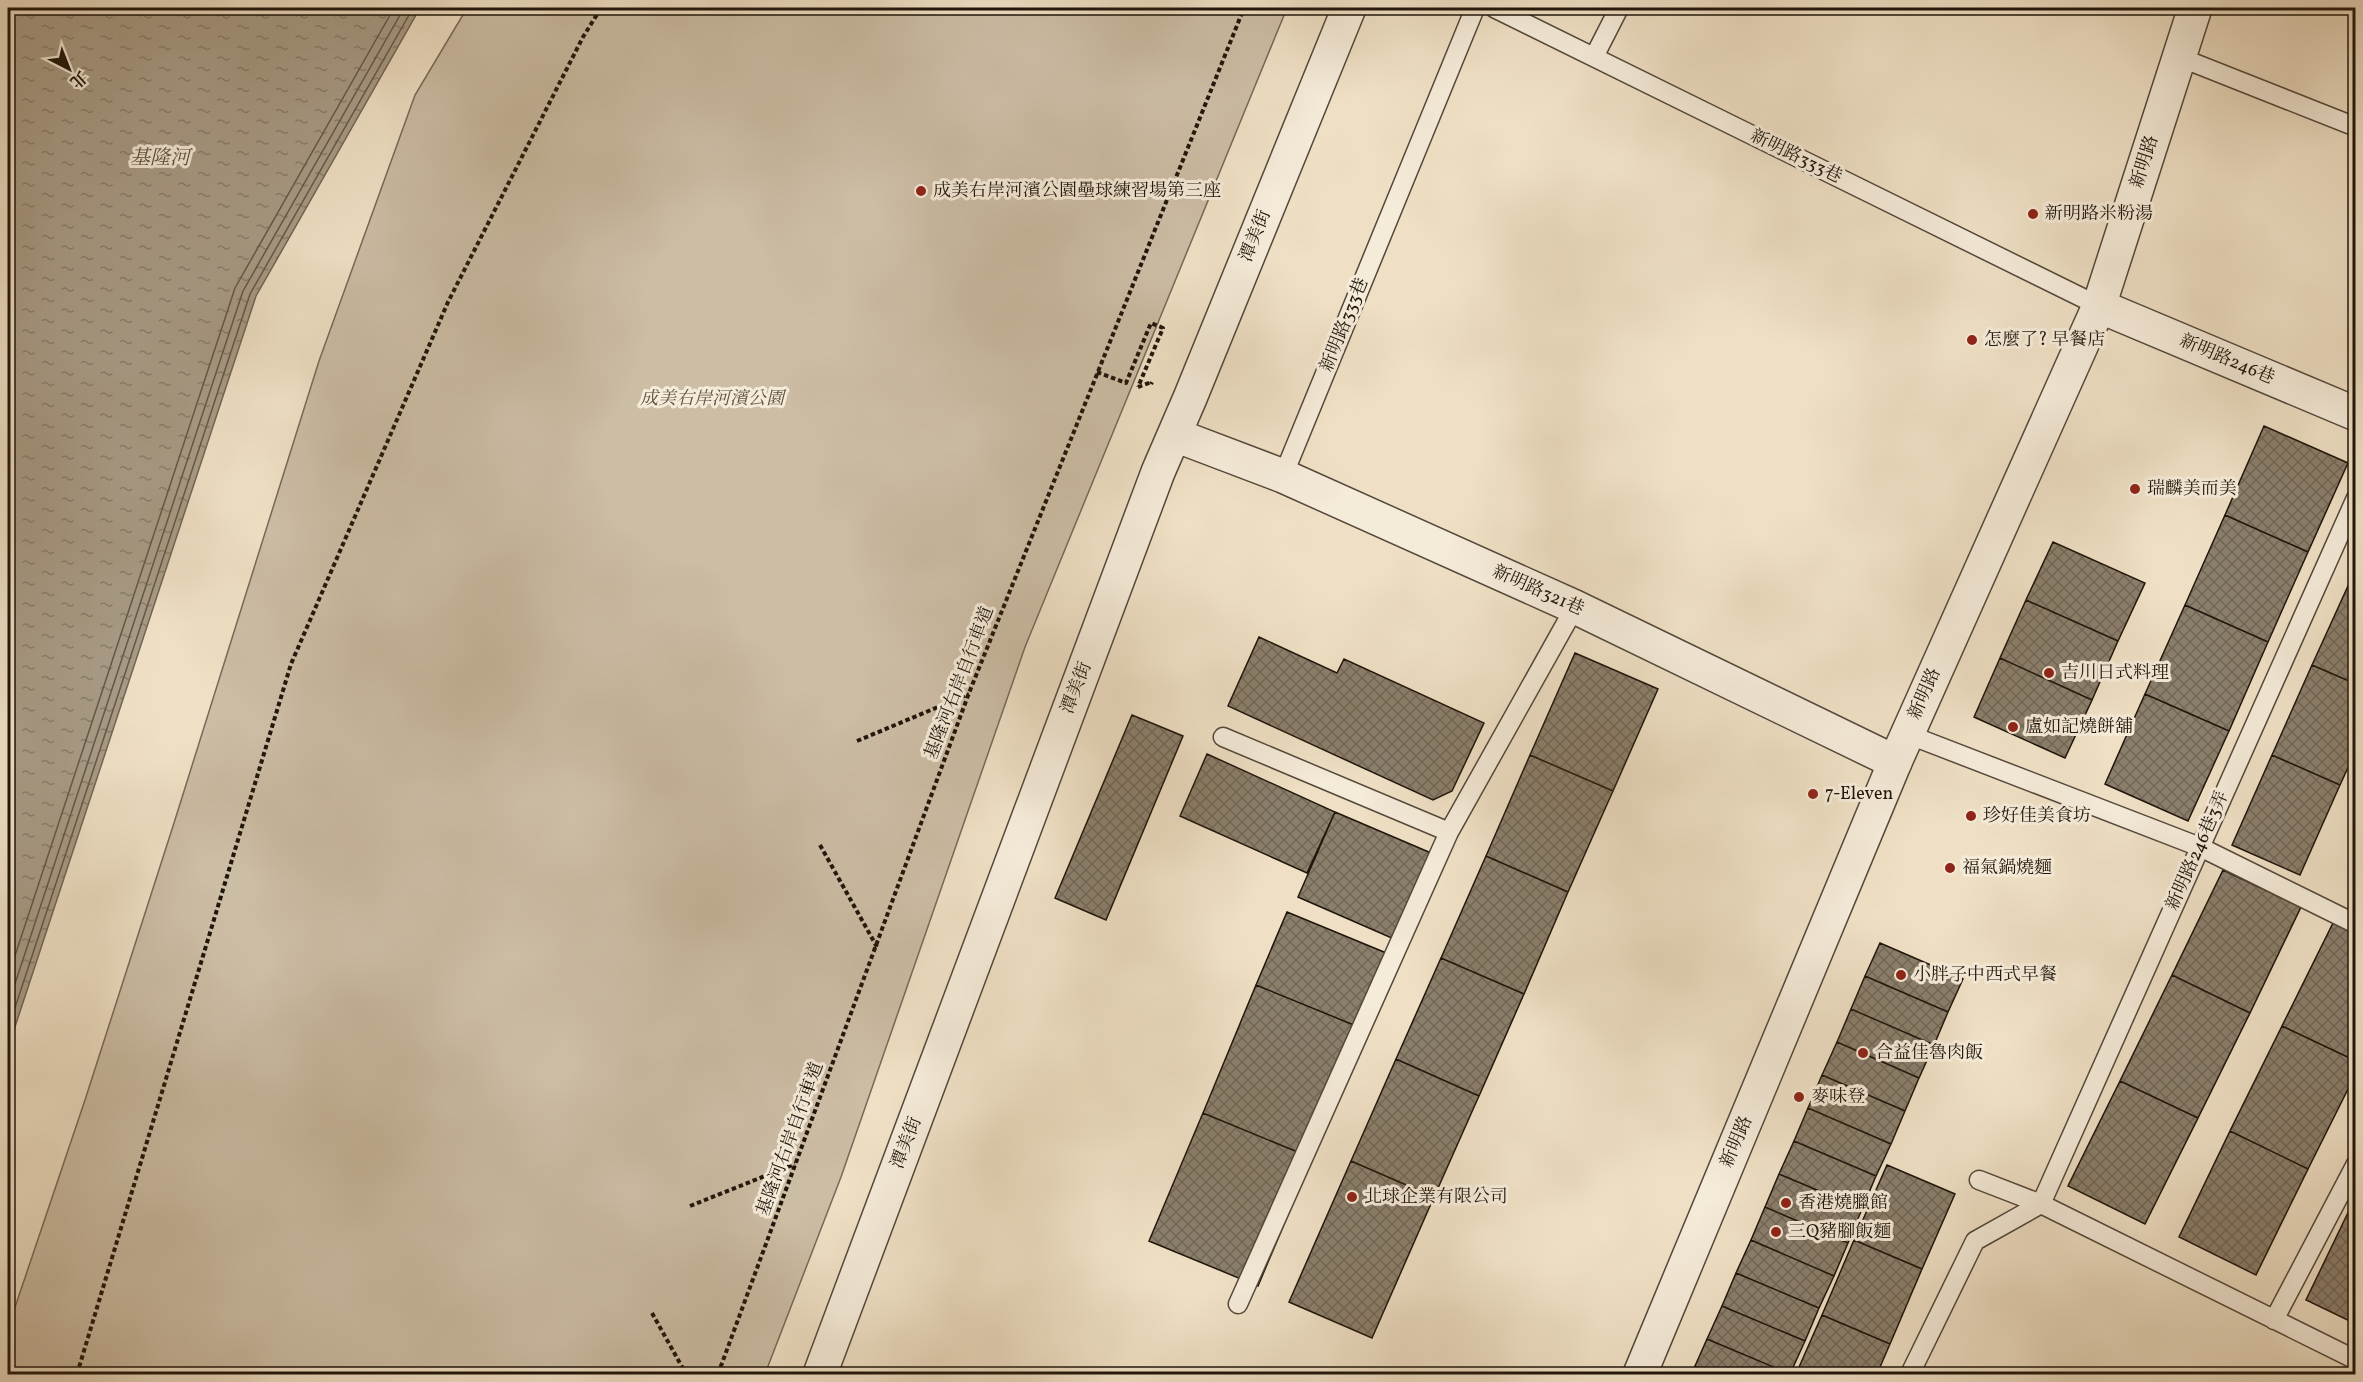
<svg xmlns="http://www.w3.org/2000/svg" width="2363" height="1382" font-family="Vollkorn,'Noto Serif TC',serif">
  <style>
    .green { fill: #ccbda5; stroke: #766958; stroke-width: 1.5 }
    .water { fill: url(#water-ripples); stroke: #716555; stroke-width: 1.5 }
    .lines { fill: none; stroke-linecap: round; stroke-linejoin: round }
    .shore { stroke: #645848; stroke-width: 1.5 }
    .building { fill: url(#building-cross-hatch); stroke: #1f150b; stroke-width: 1.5 }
    .service-casing { stroke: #53483a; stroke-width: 21 }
    .minor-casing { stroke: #53483a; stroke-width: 36 }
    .tertiary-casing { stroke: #53483a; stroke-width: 36 }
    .path { stroke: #1f150b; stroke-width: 4; stroke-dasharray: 4.5 3; stroke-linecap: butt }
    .service { stroke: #f5ebd9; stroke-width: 18 }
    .minor { stroke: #f5ebd9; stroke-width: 33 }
    .tertiary { stroke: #f5ebd9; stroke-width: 33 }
    .poi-dot { fill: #8f2418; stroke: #f5ebd9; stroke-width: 2 }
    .labels { text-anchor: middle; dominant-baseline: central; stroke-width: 6; stroke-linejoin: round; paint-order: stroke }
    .street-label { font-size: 18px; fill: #1f150b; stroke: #f5ebd9 }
    .poi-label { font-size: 18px; fill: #1f150b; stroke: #f5ebd9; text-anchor: start }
    .park-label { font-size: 18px; font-style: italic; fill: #5c5041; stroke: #f5ebd9 }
    .water-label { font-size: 20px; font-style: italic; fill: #5d5142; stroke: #f5ebd9 }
  </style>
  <defs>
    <pattern id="water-ripples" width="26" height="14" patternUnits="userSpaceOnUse" patternTransform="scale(1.5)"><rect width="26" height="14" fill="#a89b86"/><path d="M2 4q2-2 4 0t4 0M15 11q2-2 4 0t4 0" fill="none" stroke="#887d6c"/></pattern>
    <pattern id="building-cross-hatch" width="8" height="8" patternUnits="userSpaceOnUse" patternTransform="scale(1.5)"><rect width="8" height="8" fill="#8b7f6c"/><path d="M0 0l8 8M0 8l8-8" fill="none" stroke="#716757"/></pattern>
  </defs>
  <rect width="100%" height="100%" fill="#efe0c5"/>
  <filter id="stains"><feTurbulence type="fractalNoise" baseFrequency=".00333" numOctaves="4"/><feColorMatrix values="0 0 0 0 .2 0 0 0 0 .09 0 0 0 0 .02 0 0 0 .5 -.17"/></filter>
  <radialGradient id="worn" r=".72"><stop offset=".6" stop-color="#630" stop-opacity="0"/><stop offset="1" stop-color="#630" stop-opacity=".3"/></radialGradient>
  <path class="green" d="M467 8H1287L1025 647 841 1177 765 1374H8V1328L85 1100 174 823 319 361 415 95Z"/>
  <path class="water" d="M8 8H420L256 296 8 1048Z"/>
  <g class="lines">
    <path class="shore" d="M8 977 235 288 394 8
      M8 1005 243 291 404 8
      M8 1029 250 294 413 8"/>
  </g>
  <path class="building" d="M2264 426 2348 463 2308 552 2225 515Z
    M2225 515 2308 552 2268 642 2185 605Z
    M2053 542 2145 583 2118 641 2026 600Z
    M2353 575 2356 576V684L2312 665Z
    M2026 600 2118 641 2092 700 2000 658Z
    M2185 605 2268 642 2229 731 2145 694Z
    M1259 637 1337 673 1344 659 1484 723 1452 791 1433 800 1228 706Z
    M1575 653 1658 689 1613 791 1530 755Z
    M2000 658 2092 700 2065 758 1974 717Z
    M2312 665 2356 684V750L2340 785 2272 755Z
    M2145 694 2229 731 2188 821 2105 784Z
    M1132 715 1183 736 1106 920 1055 898Z
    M1207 754 1335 812 1307 873 1180 816Z
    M1530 755 1613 791 1568 892 1486 856Z
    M2272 755 2340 785 2300 875 2232 845Z
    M1335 812 1431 853 1394 939 1298 897Z
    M1486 856 1568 892 1524 994 1441 958Z
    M2223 870 2301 907 2250 1013 2172 975Z
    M1287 912 1396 957 1366 1030 1256 985Z
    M2334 921 2356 931V1061L2282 1026Z
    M1880 943 1963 979 1948 1012 1865 976Z
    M1441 958 1524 994 1479 1096 1396 1059Z
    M2172 975 2250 1013 2198 1118 2120 1081Z
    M1865 976 1948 1012 1934 1045 1851 1009Z
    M1256 985 1366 1030 1312 1158 1203 1113Z
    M1851 1009 1934 1045 1919 1078 1837 1042Z
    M2282 1026 2356 1061V1073L2308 1169 2230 1131Z
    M1837 1042 1919 1078 1905 1111 1822 1075Z
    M1396 1059 1479 1096 1434 1197 1351 1161Z
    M1822 1075 1905 1111 1891 1144 1808 1108Z
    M2120 1081 2198 1118 2145 1224 2068 1186Z
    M1808 1108 1891 1144 1876 1176 1794 1141Z
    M1203 1113 1312 1158 1258 1286 1149 1241Z
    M2230 1131 2308 1169 2256 1275 2179 1237Z
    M1794 1141 1876 1176 1862 1209 1779 1174Z
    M1351 1161 1434 1197 1372 1338 1289 1302Z
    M1887 1165 1955 1194 1922 1269 1854 1240Z
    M1779 1174 1862 1209 1848 1243 1765 1207Z
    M2356 1196V1324L2306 1300Z
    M1765 1207 1848 1243 1834 1276 1751 1240Z
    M1751 1240 1834 1276 1819 1308 1736 1273Z
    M1854 1240 1922 1269 1890 1344 1822 1315Z
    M1736 1273 1819 1308 1805 1341 1722 1306Z
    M1722 1306 1805 1341 1790 1374 1707 1339Z
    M1822 1315 1890 1344 1877 1374H1796Z
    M1707 1339 1790 1374H1715L1695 1366Z
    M1695 1366 1715 1374H1692Z"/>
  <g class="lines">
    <defs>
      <path id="service" d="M1494 8 2099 306
        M1594 57 1619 8
        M2179 57 2356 127
        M1283 476 1475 8
        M1907 734 2200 847 2356 924
        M1223 737 1449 832
        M1979 1180 2041 1204 2356 1360
        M2041 1204 2356 498
        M1238 1304 1449 832 1575 607
        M2274 1320 2356 1164
        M1910 1374 1975 1241 2041 1204"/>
      <path id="minor" d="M2099 306 2356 414
        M1175 435 1283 476 1575 607 1895 762
        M820 1374 1158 472 1190 398 1349 8"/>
      <path id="tertiary" d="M1640 1374 1895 762 2099 306 2195 8"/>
    </defs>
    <use href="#service" class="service-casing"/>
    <use href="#minor" class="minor-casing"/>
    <use href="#tertiary" class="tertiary-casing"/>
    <path class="path" d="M1097 372 1126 383 1151 323 1163 328 1138 387
      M1138 387 1152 382 1151 384
      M857 741 969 694
      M820 845 877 947
      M690 1206 795 1164
      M652 1313 686 1374
      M77 1374 291 664 448 302 583 37 601 8
      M718 1374 969 693 1244 8"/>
    <use href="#service" class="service"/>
    <use href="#minor" class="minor"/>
    <use href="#tertiary" class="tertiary"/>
  </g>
  <g class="poi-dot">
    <circle cx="921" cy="191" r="6"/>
    <circle cx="2033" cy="214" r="6"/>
    <circle cx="1972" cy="340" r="6"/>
    <circle cx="2135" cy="489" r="6"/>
    <circle cx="2049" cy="673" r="6"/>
    <circle cx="2013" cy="727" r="6"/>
    <circle cx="1813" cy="794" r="6"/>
    <circle cx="1971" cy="816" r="6"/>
    <circle cx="1950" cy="868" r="6"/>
    <circle cx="1901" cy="975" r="6"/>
    <circle cx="1863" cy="1053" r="6"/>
    <circle cx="1799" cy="1097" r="6"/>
    <circle cx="1352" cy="1197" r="6"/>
    <circle cx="1786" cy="1203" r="6"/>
    <circle cx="1776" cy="1232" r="6"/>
  </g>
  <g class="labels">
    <g class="street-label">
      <text transform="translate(1796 157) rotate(26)">新明路333巷</text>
      <text transform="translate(2145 162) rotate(-72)">新明路</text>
      <text transform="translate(1256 236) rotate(-68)">潭美街</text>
      <text transform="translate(1345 325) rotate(-68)">新明路333巷</text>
      <text transform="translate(2227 360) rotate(23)">新明路246巷</text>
      <text transform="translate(1538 591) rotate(24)">新明路321巷</text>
      <text transform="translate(960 683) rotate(-69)">基隆河右岸自行車道</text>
      <text transform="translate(1077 688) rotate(-69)">潭美街</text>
      <text transform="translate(1925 694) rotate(-66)">新明路</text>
      <text transform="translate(2198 851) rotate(-66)">新明路246巷3弄</text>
      <text transform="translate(791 1139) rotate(-70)">基隆河右岸自行車道</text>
      <text transform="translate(1737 1142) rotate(-67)">新明路</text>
      <text transform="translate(907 1143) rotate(-69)">潭美街</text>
    </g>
    <g class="poi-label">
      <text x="933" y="191">成美右岸河濱公園壘球練習場第三座</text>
      <text x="2045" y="214">新明路米粉湯</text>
      <text x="1984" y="340">怎麼了? 早餐店</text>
      <text x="2147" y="489">瑞麟美而美</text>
      <text x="2061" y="673">吉川日式料理</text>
      <text x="2025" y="727">盧如記燒餅舖</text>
      <text x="1825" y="794">7-Eleven</text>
      <text x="1983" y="816">珍好佳美食坊</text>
      <text x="1962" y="868">福氣鍋燒麵</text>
      <text x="1913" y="975">小胖子中西式早餐</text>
      <text x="1875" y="1053">合益佳魯肉飯</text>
      <text x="1811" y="1097">麥味登</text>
      <text x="1364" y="1197">北球企業有限公司</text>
      <text x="1798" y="1203">香港燒臘館</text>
      <text x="1788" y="1232">三Q豬腳飯麵</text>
    </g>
    <g class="park-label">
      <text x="712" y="399">成美右岸河濱公園</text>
    </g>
    <g class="water-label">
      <text x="160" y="159">基隆河</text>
    </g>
  </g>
  <rect width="2363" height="1382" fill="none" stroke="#efe0c5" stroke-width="30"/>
  <rect x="9" y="9" width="2345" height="1364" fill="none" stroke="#1f150b" stroke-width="3"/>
  <rect x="15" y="15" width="2333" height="1352" fill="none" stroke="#1f150b" stroke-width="1.5"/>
  <g transform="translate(69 69) rotate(138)" stroke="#f5ebd9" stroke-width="4.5" paint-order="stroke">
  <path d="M0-4.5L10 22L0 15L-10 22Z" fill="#1f150b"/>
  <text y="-9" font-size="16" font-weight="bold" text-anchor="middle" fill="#1f150b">北</text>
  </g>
  <rect width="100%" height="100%" filter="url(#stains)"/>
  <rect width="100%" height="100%" fill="url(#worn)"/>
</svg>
